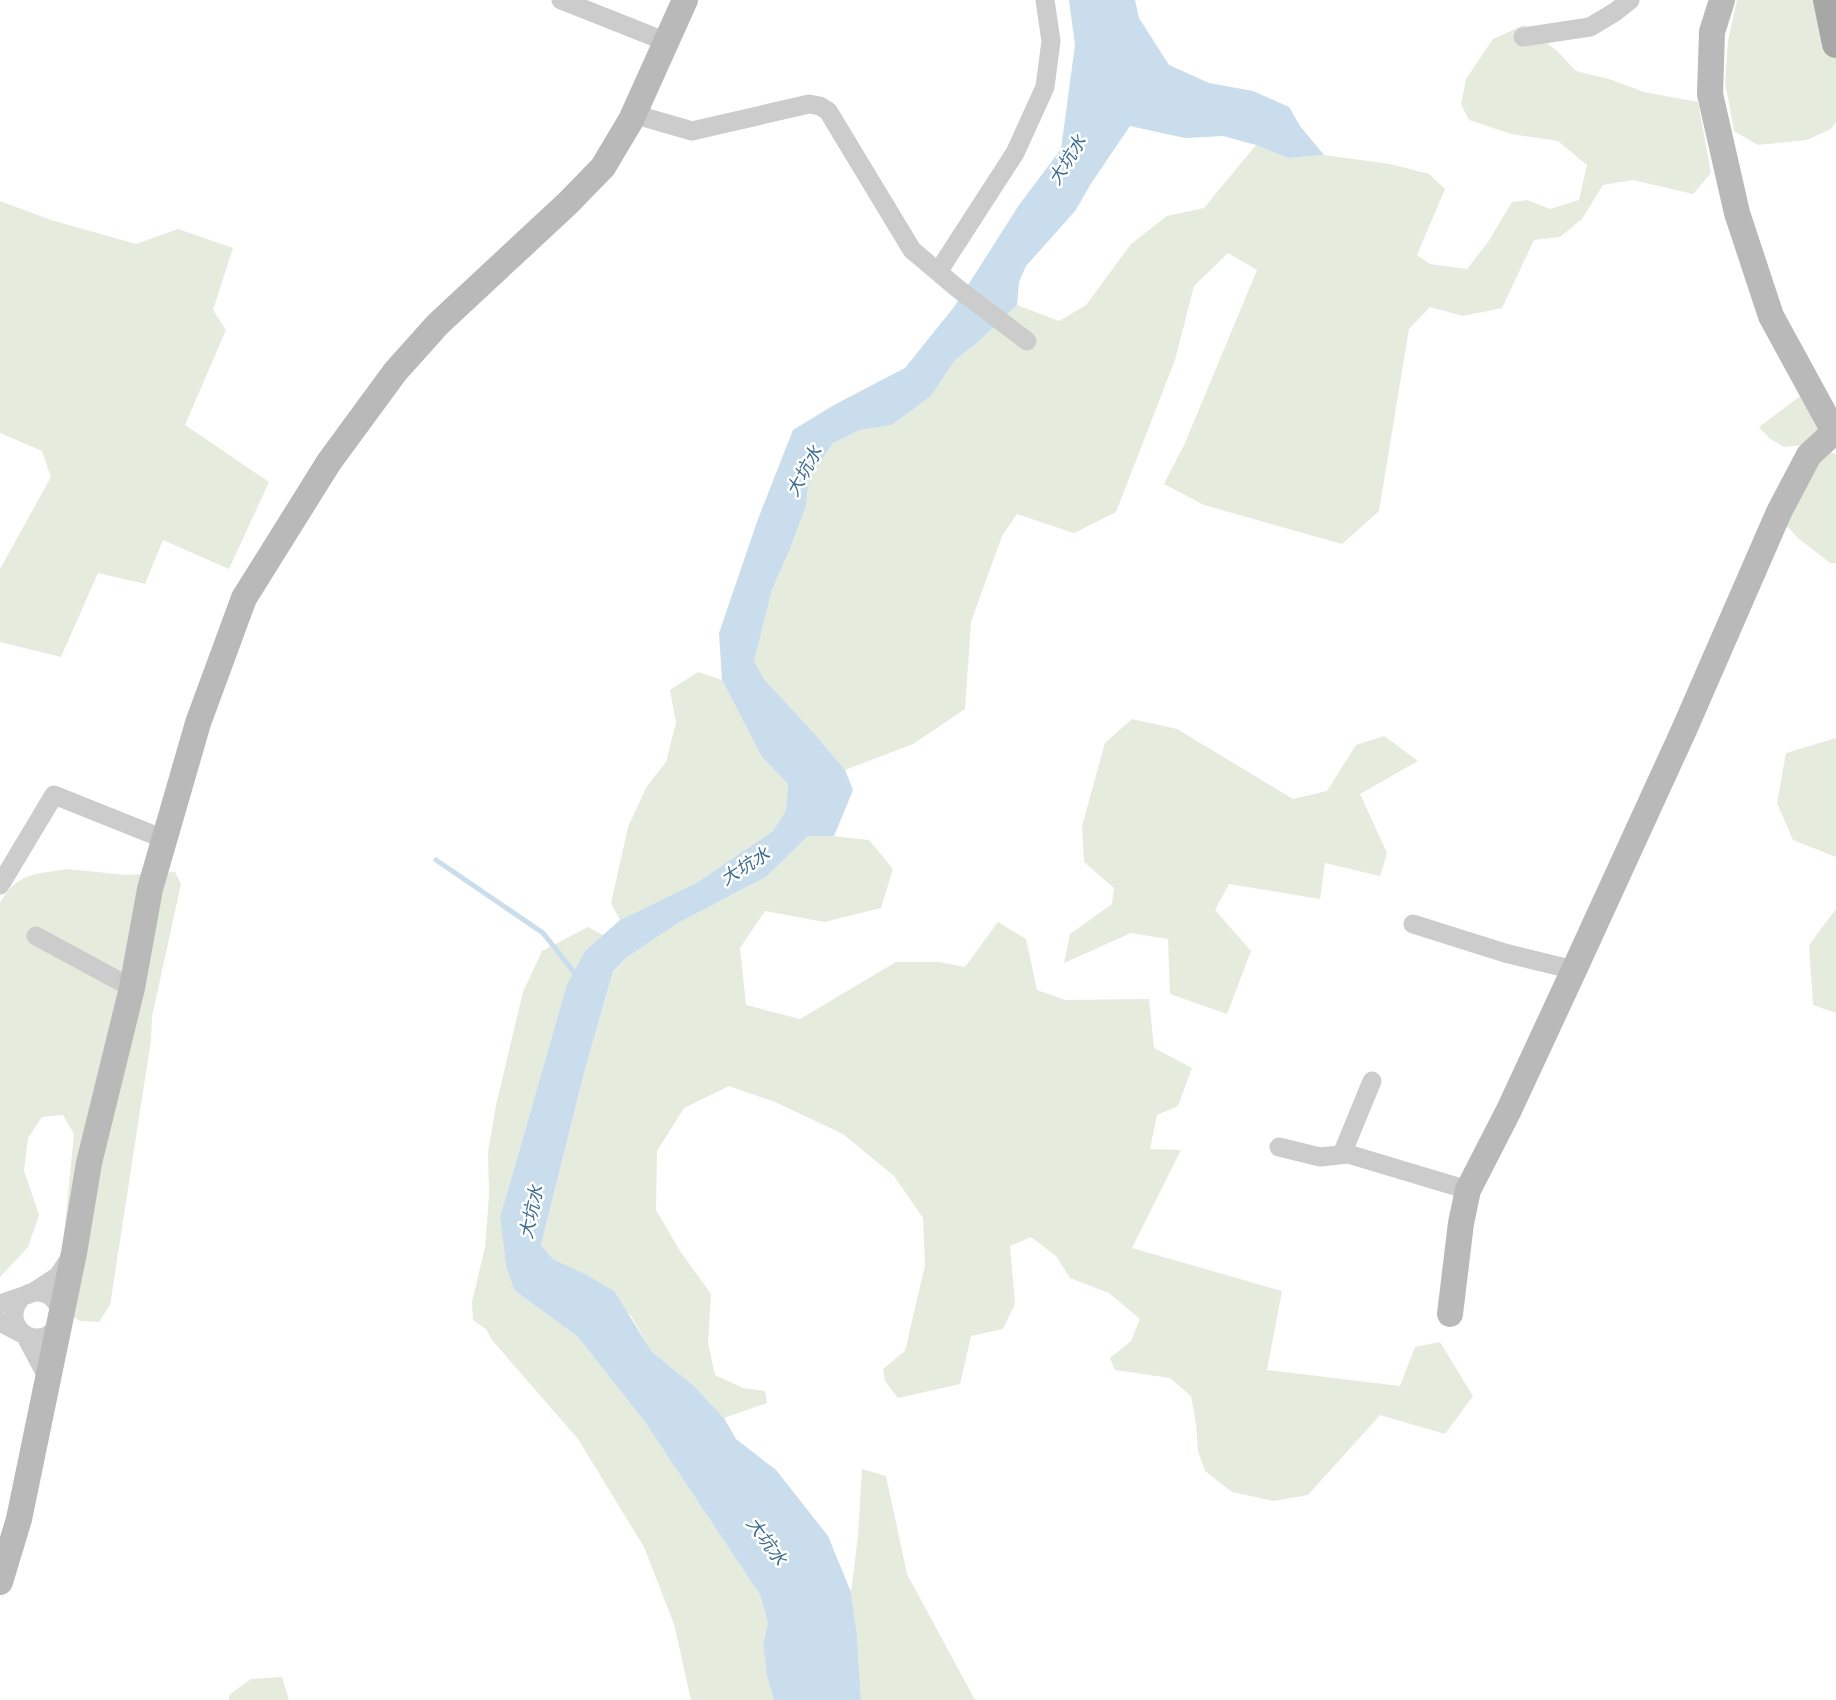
<svg xmlns="http://www.w3.org/2000/svg" width="1836" height="1700" font-family="'PT Sans','Noto Sans SC',sans-serif">
  <style>
    .green { fill: #e5ecdd }
    .water { fill: #c9ddec }
    .lines { fill: none; stroke-linecap: round; stroke-linejoin: round }
    .stream { stroke: #c9ddec; stroke-width: 5 }
    .street { stroke: #ccc; stroke-width: 19 }
    .secondary { stroke: #b9b9b9; stroke-width: 26 }
    .primary { stroke: #a7a7a7; stroke-width: 28 }
    .labels { text-anchor: middle; dominant-baseline: central; stroke-width: 5; stroke-linejoin: round; paint-order: stroke }
    .water-label { font-size: 18px; font-style: italic; fill: #3c6d92; stroke: #fff }
  </style>
  <rect width="100%" height="100%" fill="#fff"/>
  <path class="green" d="M1737 0H1836V122L1831 129 1807 140 1758 145 1734 131 1725 82 1728 41Z
    M1524 25 1557 51 1576 71 1609 79 1644 92 1698 102 1711 173 1693 194 1633 180 1603 185 1582 219 1560 237 1534 240 1502 308 1463 316 1430 307 1409 329 1379 511 1342 544 1204 505 1164 484 1185 443 1257 270 1228 253 1194 286 1175 360 1116 512 1074 533 1017 514 1002 536 971 622 965 709 913 744 845 770 813 732 764 679 754 661 772 590 790 549 806 506 809 479 833 443 860 430 892 425 931 396 955 360 976 344 1017 305 1059 321 1086 305 1131 244 1167 216 1204 208 1256 145 1288 158 1324 155 1390 164 1429 174 1445 189 1417 255 1430 264 1467 269 1488 242 1512 202 1527 200 1550 209 1579 200 1587 165 1558 141 1511 134 1469 120 1461 104 1466 79 1493 39Z
    M0 201 51 220 136 244 178 229 233 248 213 310 226 330 185 425 269 482 229 569 163 540 145 584 98 573 61 657 0 642V569L51 477 42 451 0 433Z
    M1803 394 1823 428 1804 445 1784 447 1769 438 1759 427Z
    M1830 452 1836 454V563H1830L1798 538 1783 522 1811 467Z
    M698 672 722 680 762 757 788 784 786 810 773 831 698 882 620 920 611 903 628 827 647 786 666 762 676 723 670 690Z
    M1132 719 1177 729 1293 799 1327 791 1356 745 1384 736 1418 761 1360 794 1387 853 1380 876 1325 863 1320 899 1229 884 1215 910 1251 951 1227 1014 1170 994 1168 939 1131 933 1064 963 1070 934 1112 904 1114 888 1084 862 1082 826 1105 743Z
    M1836 738V857L1793 840 1777 803 1786 753Z
    M821 835 869 840 893 869 881 908 824 922 765 911 740 948 746 1005 800 1019 896 962H939L965 967 998 922 1026 939 1037 990 1065 1000 1149 999 1154 1048 1192 1068 1178 1106 1157 1115 1150 1149 1181 1150 1132 1248 1282 1291 1267 1370 1400 1386 1415 1347 1440 1342 1473 1396 1445 1434 1380 1415 1308 1495 1274 1501 1232 1492 1205 1471 1198 1451 1196 1424 1191 1396 1170 1378 1115 1370 1110 1358 1131 1341 1140 1319 1109 1293 1070 1278 1056 1256 1031 1237 1010 1246 1015 1304 1003 1329 971 1336 960 1384 898 1398 885 1381 883 1369 905 1351 925 1265 923 1218 894 1176 843 1134 775 1102 729 1086 684 1108 657 1151 656 1210 680 1251 711 1294 708 1343 715 1375 743 1388 765 1391 767 1403 724 1418 693 1385 652 1352 631 1316 585 1274 553 1259 541 1245 584 1073 613 973 626 958 678 923 766 877 808 836Z
    M67 869 126 875 175 872 181 884 152 1017 151 1040 110 1305 99 1322 80 1321 72 1316 64 1235 74 1134 63 1115 42 1117 28 1138 24 1171 39 1215 28 1247 0 1277V903C16 873 36 874 67 869Z
    M1836 909V1013L1813 1005 1809 945Z
    M588 927 603 935 585 951 531 1109 500 1217 506 1266 514 1290 578 1337 645 1422 760 1595 768 1623 763 1644 767 1675 774 1700H691L674 1624 644 1547 578 1439 492 1340 486 1329 473 1320 472 1302 485 1247 489 1195 488 1152 496 1105 523 992 542 951Z
    M862 1469 886 1476 907 1574 975 1700H861L857 1635 851 1592 858 1536Z
    M282 1677 289 1700H229V1695L251 1679Z"/>
  <path class="water" d="M1069 0H1135L1139 18 1169 65 1209 83 1253 91 1289 107 1300 126 1324 155 1288 158 1256 145 1223 136 1185 138 1130 126 1092 182 1075 211 1026 266 1019 282 1017 305 976 344 955 360 931 396 892 425 860 430 833 443 809 479 806 506 790 549 772 590 754 661 764 679 813 732 845 770 853 790 834 836H808L766 877 678 923 626 958 613 972 584 1073 541 1245 553 1259 585 1274 614 1291 652 1352 693 1385 724 1418 736 1439 776 1470 828 1536 851 1592 857 1635 861 1700H774L767 1676 763 1644 768 1623 760 1595 645 1422 578 1337 514 1290 506 1266 500 1217 567 985 585 951 620 920 698 882 773 831 786 810 788 784 762 757 722 680 719 633 758 519 793 430 834 405 905 368 954 307 1019 205 1061 149 1075 45Z"/>
  <g class="lines">
    <path class="stream" d="M436 860 543 933 577 976"/>
    <path class="street" d="M561 0 667 42
      M1523 37 1590 27 1615 12 1630 0
      M633 114 692 131 809 104 820 106 828 111 912 250 957 288 1027 341
      M938 272 1015 153 1045 87 1051 41 1045 0
      M0 885 54 795 164 839
      M1413 924 1505 953 1574 970
      M36 936 132 988
      M1279 1147 1320 1157 1348 1154 1468 1190
      M1342 1154 1372 1081
      M14 1315a23 23 0 1 1 46 0a23 23 0 1 1-46 0Z
      M0 1304 32 1293 58 1276 70 1258
      M0 1322 25 1335 48 1378"/>
    <path class="secondary" d="M1722 0 1712 32 1710 94 1737 213 1771 316 1836 435
      M1450 1314 1461 1223 1468 1190 1509 1110 1574 970 1684 730 1779 512 1809 455 1834 432
      M0 1582 19 1519 74 1253 89 1163 132 988 150 889 198 723 244 598 329 462 395 372 438 324 568 203 603 167 631 120 685 0"/>
    <path class="primary" d="M1827 0 1836 44"/>
  </g>
  <g class="labels">
    <g class="water-label">
      <text transform="translate(1067 160) rotate(-58)">大坑水</text>
      <text transform="translate(804 471) rotate(-61)">大坑水</text>
      <text transform="translate(745 866) rotate(-32)">大坑水</text>
      <text transform="translate(531 1212) rotate(-78)">大坑水</text>
      <text transform="translate(767 1541) rotate(54)">大坑水</text>
    </g>
  </g>
</svg>
